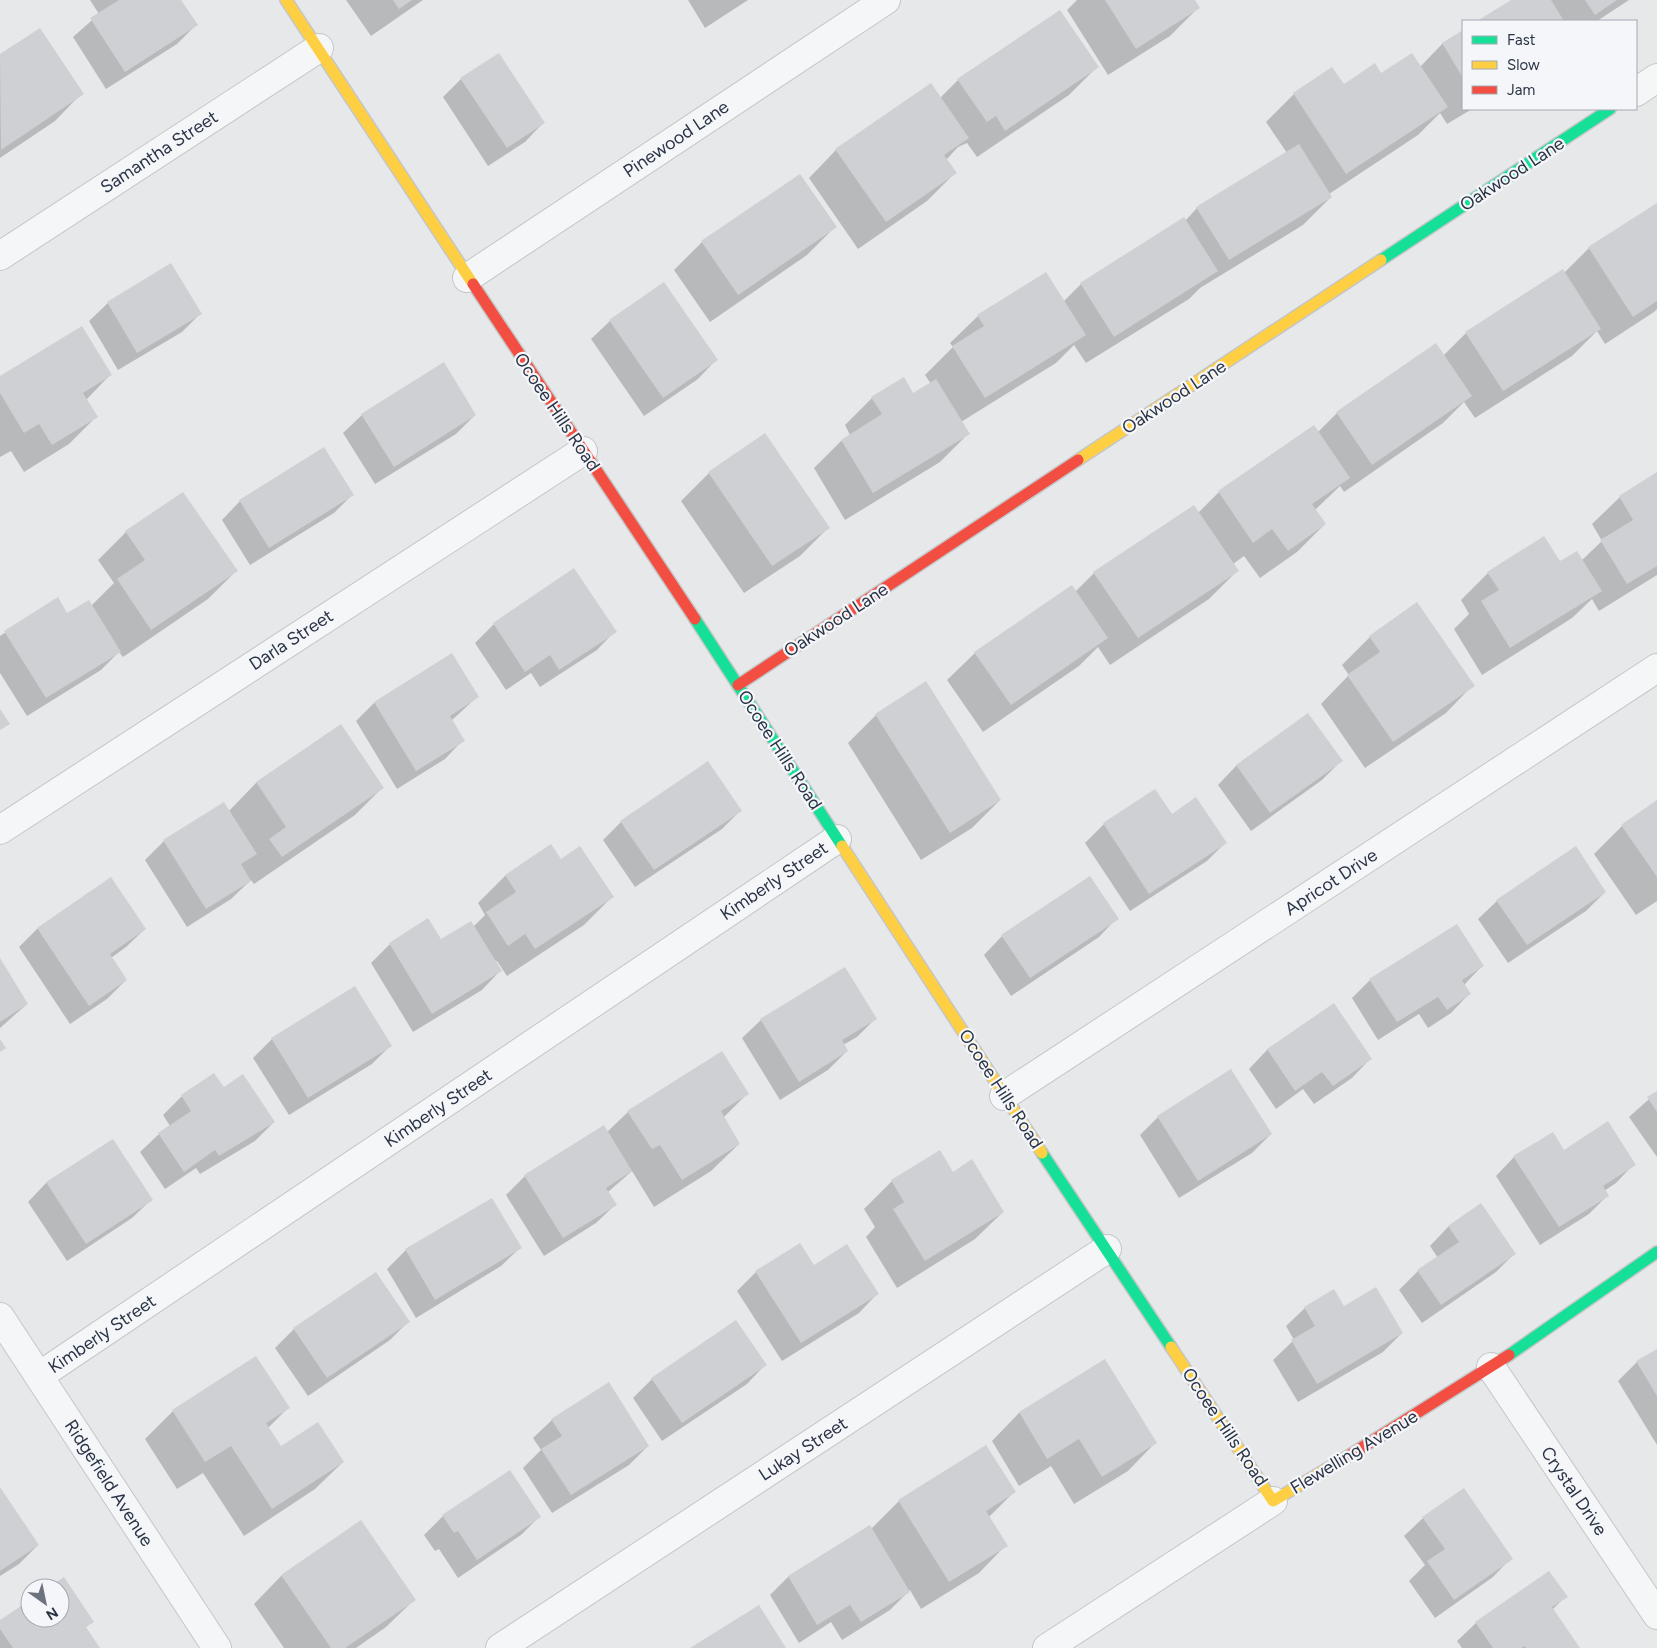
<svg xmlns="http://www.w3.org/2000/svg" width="1657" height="1648" font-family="Figtree,sans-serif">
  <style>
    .shadow { fill: #0003 }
    .building { fill: #ced0d3 }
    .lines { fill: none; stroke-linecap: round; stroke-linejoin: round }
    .street-casing { stroke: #c4c6c8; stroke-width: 30 }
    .fast-casing { stroke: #c4c6c8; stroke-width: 14 }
    .slow-casing { stroke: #c4c6c8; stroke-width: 14 }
    .jam-casing { stroke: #c4c6c8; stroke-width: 14 }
    .street { stroke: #f5f6f7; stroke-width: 28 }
    .fast { stroke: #16e098; stroke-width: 11 }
    .slow { stroke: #ffcf43; stroke-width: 11 }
    .jam { stroke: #f24e42; stroke-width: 11 }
    .labels { text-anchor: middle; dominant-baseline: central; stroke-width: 4.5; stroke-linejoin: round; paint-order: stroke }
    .street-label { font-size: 18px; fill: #2b3445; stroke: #f4f6f9 }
  </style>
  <rect width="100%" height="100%" fill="#e6e8ea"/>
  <path class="shadow" d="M90 0H180L196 25 177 44 106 89 73 37 99 14Z
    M346 0H423L371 36Z
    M688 0H748L705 28Z
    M1077 0H1193L1198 8 1170 36 1108 75 1067 10Z
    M1514 0H1629L1597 21H1479Z
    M39 29 82 93 55 121 0 158V56Z
    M1463 31V109H1472L1447 124 1440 113 1418 135 1329 194 1331 197 1303 225 1200 288 1189 299 1086 363 1074 345 1056 363 961 422 968 434 940 462 845 520 814 468 841 441 850 435 845 425 872 398 913 395 931 384 925 375 953 347 950 343 978 316 1063 302 1081 284 1185 221 1197 208 1287 153 1266 122 1294 94 1343 85 1381 74 1420 67 1442 44Z
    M1097 67 1069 95 977 157 967 143 958 147 946 160 955 173 927 201 858 249 809 178 836 150 940 98 958 80Z
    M461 79 543 123 525 142 488 166 443 97Z
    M1657 205V309L1654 312 1605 344 1597 331 1572 356 1475 418 1464 402 1443 423 1344 492 1340 486 1315 510 1325 524 1297 552 1260 578 1244 556 1233 564 1237 571 1209 599 1110 665 1098 647 1079 666 983 732 947 680 975 653 1075 592 1094 573 1198 513 1219 492 1317 433 1337 413 1436 345 1443 356 1466 333 1564 273 1589 248Z
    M835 227 807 255 710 322 674 270 702 242Z
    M108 303 200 314 182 332 118 370 89 321Z
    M610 321 716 360 698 379 644 416 591 339Z
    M110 375 86 400 96 417 69 444 24 472 11 451 0 457V378Z
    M362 415H475L456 434 375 484 343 433Z
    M709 473 828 528 800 556 744 593 681 501Z
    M1657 474V575L1599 611 1592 599 1572 618 1482 675 1454 629 1469 614 1461 600 1488 573 1582 560 1602 541 1592 524 1620 497Z
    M353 494 334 513 250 565 222 520 240 501Z
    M126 532 236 571 208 599 123 657 119 652 101 670 27 716 0 673V636L57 599 67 615 91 606 114 583 98 560Z
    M574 570 615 631 597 650 540 687 531 673 506 690 475 643 494 624Z
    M1417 604 1473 685 1446 713 1365 768 1321 704 1349 675 1342 665 1370 637Z
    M452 655 477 697 451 721 463 740 445 759 397 789 356 721 374 703Z
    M876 715 1000 800 972 828 921 860 848 743Z
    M1308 715 1341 761 1322 780 1251 831 1218 785 1236 766Z
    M340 726 382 788 355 815 254 884 251 880 231 899 187 927 145 860 164 841 223 803 228 812 256 783Z
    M1155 791 1171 816 1225 843 1207 861 1130 911 1085 843 1104 824Z
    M1657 802V901L1636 915 1594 854 1622 826Z
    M740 811 722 829 635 887 603 840 621 822Z
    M561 861 612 897 584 925 507 976 497 961 495 962 500 971 482 990 413 1032 371 963 390 944 428 920 441 941 473 927 485 915 478 903 505 876Z
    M111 879 145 929 126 947 111 958 126 980 107 999 70 1024 19 947 37 929Z
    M1605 892 1586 911 1508 963 1478 919 1497 901Z
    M1117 918 1099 937 1011 996 984 955 1002 936Z
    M0 961 27 1004 0 1028Z
    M1482 966 1464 985 1469 994 1451 1013 1428 1028 1419 1014 1378 1040 1352 998 1370 980Z
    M1333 1005 1370 1059 1352 1078 1314 1104 1303 1089 1276 1109 1249 1069 1267 1050Z
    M875 1019 857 1037 843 1045 847 1051 828 1070 780 1100 742 1038 761 1020Z
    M272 1039 390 1046 372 1064 289 1115 253 1058Z
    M223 1089 274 1122 255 1141 200 1174 196 1168 165 1189 140 1152 159 1134 170 1126 163 1115 182 1096Z
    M1657 1092V1157L1629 1117Z
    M747 1094 723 1118 739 1144 711 1171 654 1207 632 1171 608 1192 615 1205 596 1223 544 1256 506 1195 525 1176 607 1132 628 1112Z
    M1158 1117 1271 1134 1252 1153 1179 1198 1140 1135Z
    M112 1140 151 1200 132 1218 67 1261 28 1202 46 1183Z
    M1564 1151 1634 1164 1616 1183 1604 1191 1607 1196 1589 1214 1540 1245 1496 1176 1514 1157Z
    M939 1152 953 1173 1003 1212 975 1239 897 1288 866 1237 875 1227 864 1209 892 1181Z
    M1481 1204 1514 1254 1496 1272 1422 1323 1399 1290 1418 1271 1438 1258 1430 1246 1448 1227Z
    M520 1248 501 1266 416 1318 387 1269 406 1250Z
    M814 1267 877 1294 859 1313 782 1361 737 1291 756 1272Z
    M1344 1307 1402 1333 1383 1352 1298 1402 1273 1360 1294 1340 1286 1326 1305 1308Z
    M408 1322 390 1340 308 1396 275 1348 294 1329Z
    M736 1322 765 1365 747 1384 662 1441 633 1398 652 1379Z
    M1657 1351V1445L1618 1381 1637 1362Z
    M256 1358 288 1408 268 1428 281 1448 343 1462 315 1489 244 1536 203 1473 177 1489 145 1439 173 1411Z
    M1105 1361 1155 1443 1128 1471 1074 1504 1051 1466 1019 1486 992 1441 1019 1413Z
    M552 1420 648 1446 629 1465 552 1513 523 1468 541 1450 533 1438Z
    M510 1472 540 1516 521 1535 458 1578 439 1549 435 1551 424 1535 443 1516Z
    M0 1489 38 1545 19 1564 0 1576Z
    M1014 1492 989 1517 1006 1545 979 1573 921 1609 910 1590 890 1610 842 1640 831 1622 799 1643 770 1595 788 1577 869 1526 871 1529 899 1501Z
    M1423 1518 1511 1558 1493 1577 1435 1618 1409 1581 1425 1565 1404 1536Z
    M360 1522 414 1600 386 1627 356 1648H284L254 1604 281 1576Z
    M63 1579 92 1621 85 1628 98 1648H0V1621L30 1601V1618H60V1588H49Z
    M1566 1596 1552 1610 1579 1648H1462L1457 1641 1476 1623Z"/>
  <path class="building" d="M119 0H181L198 25 125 72 90 18Z
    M393 0H412L399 9Z
    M1105 0H1195L1200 8 1136 49Z
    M1511 0H1551L1564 21H1477Z
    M1585 0H1617L1595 15Z
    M1060 10 1099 67 1005 131 996 116 987 122 957 79Z
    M40 28 84 94 1 150 0 54Z
    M1463 30V78L1442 43Z
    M499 53 545 123 507 148 460 78Z
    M1412 53 1448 107 1346 174 1293 93 1332 67 1344 84 1375 63 1381 73Z
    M931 83 969 138 944 155 957 173 886 222 835 149Z
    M1299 144 1332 197 1229 260 1196 207Z
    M800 174 837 227 738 295 701 241Z
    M1657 203V301L1633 317 1588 247Z
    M1184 217 1218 271 1114 337 1080 283Z
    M171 263 202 314 137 353 107 302Z
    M1563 269 1601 329 1503 391 1465 332Z
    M1046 272 1086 335 985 398 952 346 984 326 977 315Z
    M664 282 718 360 663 398 609 320Z
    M82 326 112 375 83 393 98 417 52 445 39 424 24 433 0 393V376Z
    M1436 343 1472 396 1372 465 1336 412Z
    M444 362 476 415 394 467 361 414Z
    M904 377 913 393 936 379 970 434 873 493 841 440 882 414 871 397Z
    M1314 425 1350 478 1312 504 1326 524 1288 551 1272 529 1253 543 1218 491Z
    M765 433 830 528 772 566 708 472Z
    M324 447 354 495 269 548 239 500Z
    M1657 472V566L1627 584 1600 540 1633 520 1619 496Z
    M183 492 238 571 151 630 117 579 145 560 125 531Z
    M1194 505 1239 571 1138 638 1093 572Z
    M1544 536 1560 561 1577 551 1602 591 1510 648 1481 601 1499 590 1487 572Z
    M574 568 617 632 559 670 550 655 525 672 493 623Z
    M1072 585 1108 638 1011 705 974 652Z
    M58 597 67 613 89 600 121 652 46 698 4 631Z
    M1417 602 1475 686 1393 742 1347 675 1380 652 1369 636Z
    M452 653 479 697 450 716 465 741 416 771 374 702Z
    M926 681 1001 800 950 833 875 714Z
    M0 709 10 724 0 730Z
    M1308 713 1343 761 1270 813 1236 765Z
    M341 724 384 788 282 857 269 839 286 827 256 782Z
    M708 761 742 811 654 870 620 821Z
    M1155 789 1172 814 1196 797 1227 843 1149 894 1103 823Z
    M1657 800V877L1621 825Z
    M224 802 257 854 241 864 251 881 206 909 163 840Z
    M551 844 561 859 580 846 614 897 535 949 525 934 508 946 486 912 516 892 505 875Z
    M1576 846 1606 892 1527 945 1496 900Z
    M1090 876 1119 919 1030 978 1001 935Z
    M111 877 146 929 110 954 127 980 89 1006 37 928Z
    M428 918 441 939 471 921 502 971 432 1014 389 943Z
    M1457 924 1484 966 1462 980 1471 994 1447 1010 1438 997 1397 1022 1369 979Z
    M0 958 28 1004 0 1022Z
    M845 967 877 1019 842 1040 848 1051 799 1082 760 1019Z
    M355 986 392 1046 308 1098 271 1038Z
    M1334 1003 1372 1059 1333 1086 1322 1072 1295 1091 1267 1049Z
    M0 1039 6 1048 0 1052Z
    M722 1051 749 1094 721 1111 740 1144 682 1180 660 1145 652 1149 627 1111Z
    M1231 1069 1272 1134 1198 1181 1157 1116Z
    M214 1073 224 1087 243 1074 275 1122 219 1156 215 1150 184 1172 158 1133 191 1111 181 1095Z
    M1657 1091V1112L1647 1097Z
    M1608 1121 1636 1165 1603 1186 1609 1196 1559 1227 1513 1156 1553 1132 1564 1150Z
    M604 1125 632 1171 606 1188 617 1205 563 1238 524 1175Z
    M113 1139 153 1200 86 1244 46 1182Z
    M940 1150 953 1172 972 1159 1004 1212 925 1261 893 1209 904 1202 891 1180Z
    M492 1198 522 1248 435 1300 405 1249Z
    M1481 1203 1516 1254 1441 1305 1417 1270 1459 1242 1448 1226Z
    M800 1243 814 1265 847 1244 879 1294 801 1343 755 1271Z
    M376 1272 410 1322 327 1378 293 1328Z
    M1376 1287 1403 1333 1317 1384 1291 1340 1315 1326 1304 1307 1334 1289 1344 1306Z
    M736 1320 767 1365 682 1423 651 1378Z
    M1657 1349V1396L1636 1361Z
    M256 1356 290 1408 266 1423 281 1446 318 1422 344 1462 272 1509 231 1446 205 1462 172 1410Z
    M1105 1359 1157 1443 1102 1477 1079 1439 1047 1459 1019 1412Z
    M609 1382 649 1446 571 1495 541 1449 562 1436 551 1419Z
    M986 1445 1016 1492 986 1511 1008 1546 949 1582 898 1500Z
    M510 1470 541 1517 477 1560 458 1531 454 1533 442 1515Z
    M0 1487 39 1545 0 1571Z
    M1464 1488 1513 1559 1454 1600 1427 1561 1445 1549 1422 1517Z
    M361 1520 416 1600 345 1648H331L281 1575Z
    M870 1525 910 1592 861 1622 850 1605 817 1625 788 1576Z
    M1549 1571 1568 1597 1552 1607 1580 1648H1526L1525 1646 1521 1648H1493L1475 1622Z
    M64 1577 94 1622 86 1627 100 1648H13L0 1629V1620L30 1600V1618H60V1588H47Z
    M759 1605 786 1648H690Z"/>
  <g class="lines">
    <defs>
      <path id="street" d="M1636 92 1657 78
        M0 256 319 48
        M467 278 886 0
        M0 830 583 451
        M1004 1096 1657 668
        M0 1317 217 1648
        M1491 1367 1657 1615
        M39 1376 837 839
        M500 1648 1107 1249
        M1047 1648 1273 1501"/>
      <path id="fast" d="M1381 260 1610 109
        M695 619 842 846
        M1042 1153 1171 1347
        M1509 1355 1657 1252"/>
      <path id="slow" d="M286 0 473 284
        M1078 460 1381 260
        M842 846 1042 1153
        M1171 1347 1273 1501 1350 1455"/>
      <path id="jam" d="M473 284 695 619
        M738 685 1078 460
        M1350 1455 1509 1355"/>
    </defs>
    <use href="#street" class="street-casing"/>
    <use href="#fast" class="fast-casing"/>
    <use href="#slow" class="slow-casing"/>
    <use href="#jam" class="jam-casing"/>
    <use href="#street" class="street"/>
    <use href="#fast" class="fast"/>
    <use href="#slow" class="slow"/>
    <use href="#jam" class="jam"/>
  </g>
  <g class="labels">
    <g class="street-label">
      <text transform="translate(676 139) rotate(-34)">Pinewood Lane</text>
      <text transform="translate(159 152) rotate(-33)">Samantha Street</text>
      <text transform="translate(1512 174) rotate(-33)">Oakwood Lane</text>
      <text transform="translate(1174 397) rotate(-33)">Oakwood Lane</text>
      <text transform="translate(557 412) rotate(56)">Ocoee Hills Road</text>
      <text transform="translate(836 620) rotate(-33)">Oakwood Lane</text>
      <text transform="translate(291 640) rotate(-33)">Darla Street</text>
      <text transform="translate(780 750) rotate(57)">Ocoee Hills Road</text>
      <text transform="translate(774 881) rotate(-34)">Kimberly Street</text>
      <text transform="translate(1331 882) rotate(-33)">Apricot Drive</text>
      <text transform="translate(1001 1089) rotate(57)">Ocoee Hills Road</text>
      <text transform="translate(438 1108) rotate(-34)">Kimberly Street</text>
      <text transform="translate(102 1334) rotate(-34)">Kimberly Street</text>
      <text transform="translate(1225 1427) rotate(56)">Ocoee Hills Road</text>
      <text transform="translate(803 1449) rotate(-33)">Lukay Street</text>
      <text transform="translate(1354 1452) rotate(-31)">Flewelling Avenue</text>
      <text transform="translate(109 1483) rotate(57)">Ridgefield Avenue</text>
      <text transform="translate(1574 1491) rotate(56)">Crystal Drive</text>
    </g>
  </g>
  <rect x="1462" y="20" width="175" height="90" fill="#f4f6f9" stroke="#a4a8b1"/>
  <rect x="1472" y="36" width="25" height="8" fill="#16e098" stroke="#a4a8b1"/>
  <text x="1507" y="45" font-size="15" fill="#2b3445">Fast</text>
  <rect x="1472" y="61" width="25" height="8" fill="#ffcf43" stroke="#a4a8b1"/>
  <text x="1507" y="70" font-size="15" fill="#2b3445">Slow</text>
  <rect x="1472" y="86" width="25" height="8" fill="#f24e42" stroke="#a4a8b1"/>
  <text x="1507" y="95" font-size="15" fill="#2b3445">Jam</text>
  <g transform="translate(45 1603) rotate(147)"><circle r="24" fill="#f4f6f9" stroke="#a4a8b1"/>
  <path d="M0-4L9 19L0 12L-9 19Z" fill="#6c737f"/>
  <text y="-8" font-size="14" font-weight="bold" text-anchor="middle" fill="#2b3445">N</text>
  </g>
</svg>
